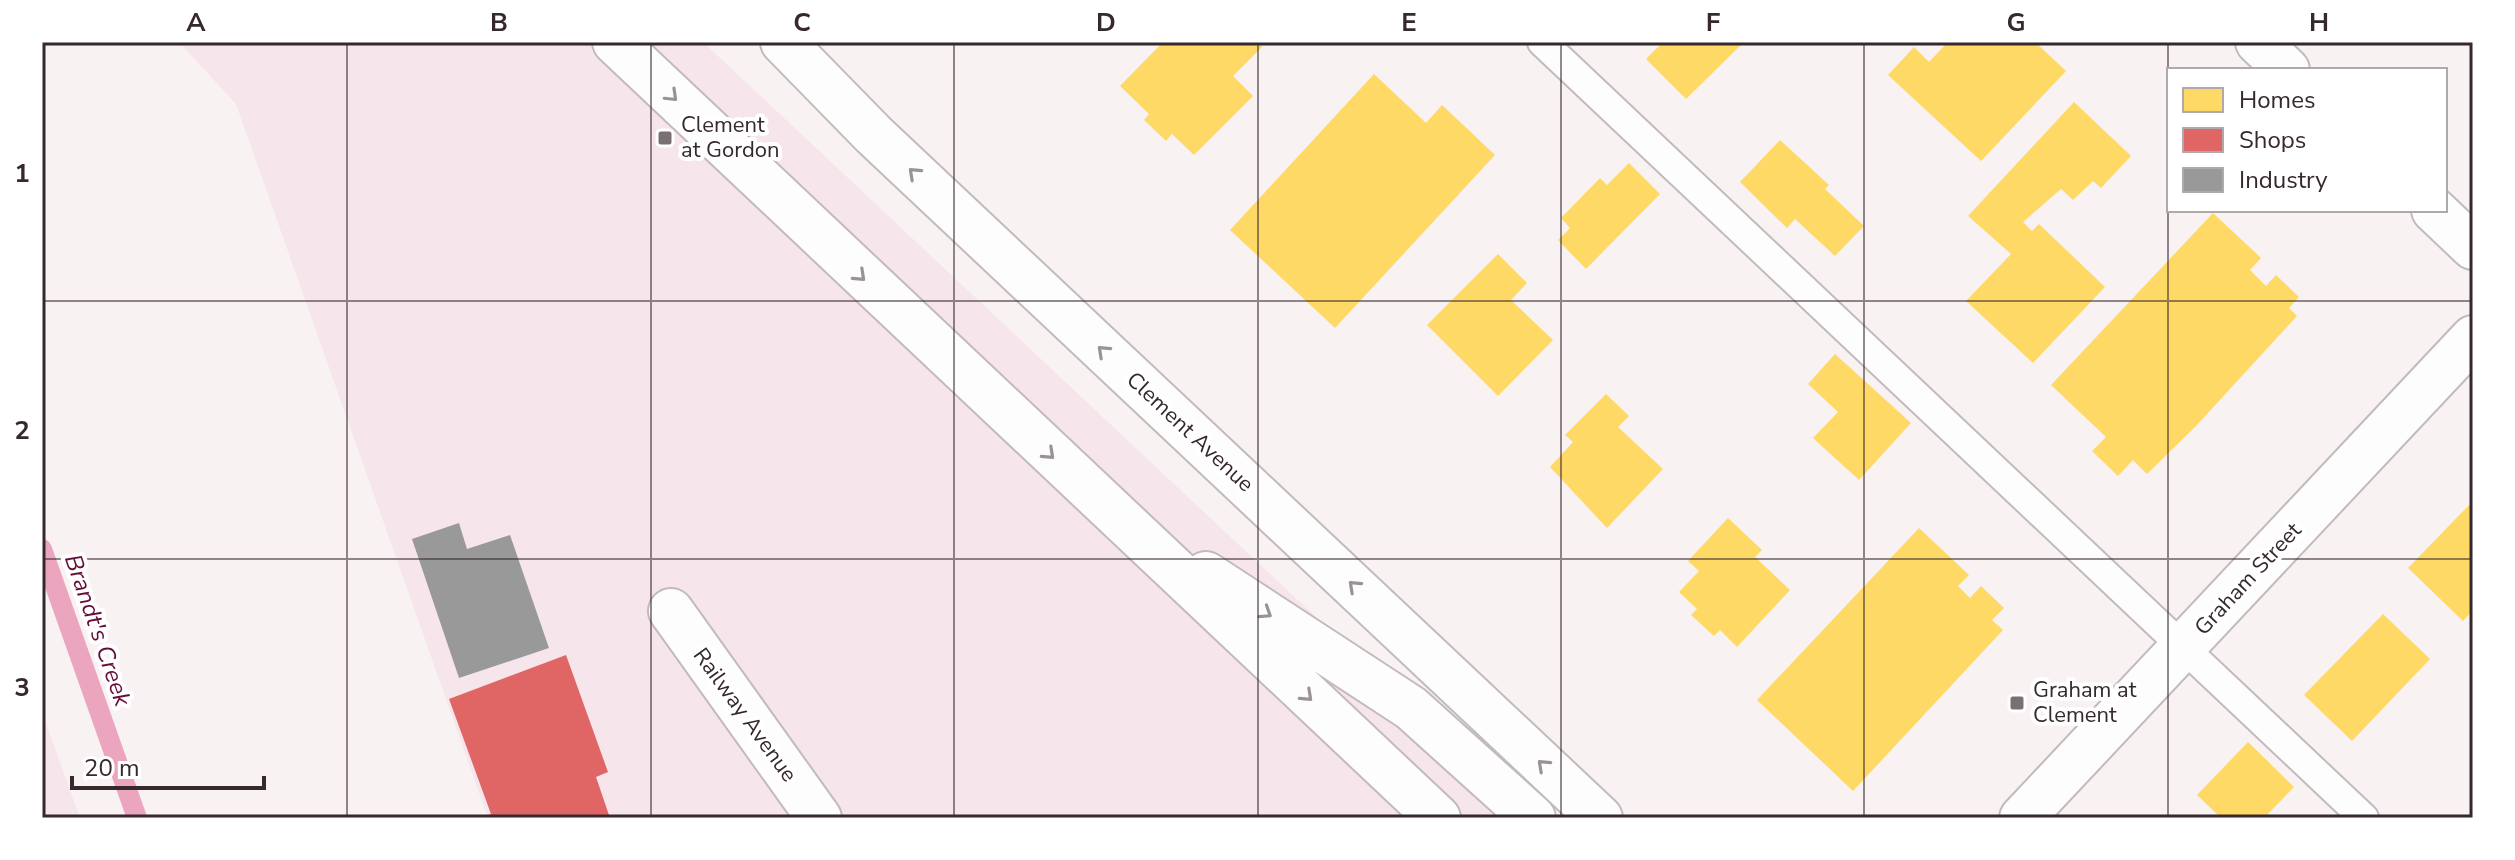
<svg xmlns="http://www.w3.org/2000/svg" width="2515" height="860" font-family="'Nunito Sans',sans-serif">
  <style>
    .built { fill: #f6e5ea }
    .homes { fill: #ffd966 }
    .shops { fill: #e06666 }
    .industry { fill: #999 }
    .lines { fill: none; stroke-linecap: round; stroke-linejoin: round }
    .stream { stroke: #eba5be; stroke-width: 20 }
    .lane-casing { stroke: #c2babc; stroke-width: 32 }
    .street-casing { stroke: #c2babc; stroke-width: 48 }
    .secondary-casing { stroke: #c2babc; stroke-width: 48 }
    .lane { stroke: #fefdfd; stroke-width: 28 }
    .street { stroke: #fefdfd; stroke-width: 44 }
    .secondary { stroke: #fefdfd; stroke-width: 44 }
    .oneway { stroke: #9a9395 }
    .grid { fill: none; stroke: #36292d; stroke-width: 2; stroke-opacity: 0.55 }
    .poi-dot { fill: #7a6f72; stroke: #fff; stroke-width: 3 }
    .labels { text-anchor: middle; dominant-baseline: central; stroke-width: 8; stroke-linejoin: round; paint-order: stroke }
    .poi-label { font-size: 22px; fill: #36292d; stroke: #fff; text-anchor: start }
    .street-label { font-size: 22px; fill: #36292d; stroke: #fff }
    .water-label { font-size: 24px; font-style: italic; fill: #650d38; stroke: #fff }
    .neatline { fill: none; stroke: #36292d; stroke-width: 3 }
    .grid-label { font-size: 26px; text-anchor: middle; font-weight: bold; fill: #36292d }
  </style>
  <rect width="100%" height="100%" fill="#f8f2f3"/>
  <path class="built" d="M179 42H703L1530 818H488L236 104Z
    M42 712 80 818H42Z"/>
  <path class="homes" d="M1163 42H1257L1262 47 1233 76 1253 96 1194 155 1172 134 1166 141 1144 120 1149 114 1120 86Z
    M1663 42H1744L1686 99 1646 59Z
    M1948 42H2035L2066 71 1981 161 1888 75 1914 47 1929 62Z
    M1374 74 1426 123 1442 105 1495 155 1335 328 1230 230Z
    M2074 102 2131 156 2101 188 2093 181 2073 200 2061 189 2023 222 2032 231 2039 224 2105 287 2033 363 1966 301 2011 254 1968 216Z
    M1780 140 1829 185 1825 189 1864 226 1835 256 1795 219 1787 228 1740 182Z
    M1629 163 1660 194 1586 269 1558 240 1570 228 1561 218 1600 178 1607 185Z
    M2213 213 2261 258 2250 270 2266 286 2276 275 2299 297 2289 308 2297 316 2196 426 2147 474 2133 460 2118 476 2092 451 2106 437 2051 385Z
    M1498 254 1527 283 1511 300 1553 340 1498 396 1427 325Z
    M1835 354 1911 423 1859 480 1813 438 1838 412 1808 384Z
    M1606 394 1629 416 1618 427 1663 469 1607 528 1550 467 1573 442 1565 435Z
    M2473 501V610L2463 621 2408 568Z
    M1728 518 1762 550 1755 557 1790 590 1737 647 1720 630 1714 636 1691 615 1697 609 1679 592 1699 571 1688 561Z
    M1919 528 1969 575 1958 586 1970 598 1981 586 2004 608 1992 620 2003 630 1853 791 1757 700Z
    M2383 614 2430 659 2352 741 2304 695Z
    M2248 742 2294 787 2264 818H2221L2197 795Z"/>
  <path class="shops" d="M566 655 608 772 596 777 610 818H480L491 814 449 699Z"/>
  <path class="industry" d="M459 523 467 549 510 535 549 648 459 678 412 539Z"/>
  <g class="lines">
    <path class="stream" d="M42 549 137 818"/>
    <defs>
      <path id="lane" d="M1542 42 2364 818"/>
      <path id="street" d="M2258 42 2287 70
        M2434 210 2473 247
        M671 611 819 818
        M2022 818 2473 338"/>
      <path id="secondary" d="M615 42 1438 818
        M783 42 874 135 1600 818
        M1206 574 1411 708 1533 818"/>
    </defs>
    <use href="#lane" class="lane-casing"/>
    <use href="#street" class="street-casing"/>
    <use href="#secondary" class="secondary-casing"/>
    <use href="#lane" class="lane"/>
    <use href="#street" class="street"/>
    <use href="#secondary" class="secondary"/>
  </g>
  <defs><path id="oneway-chevron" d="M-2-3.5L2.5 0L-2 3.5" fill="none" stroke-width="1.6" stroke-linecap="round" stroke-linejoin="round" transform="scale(2)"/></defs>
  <g class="oneway">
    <use href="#oneway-chevron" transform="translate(672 96) rotate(44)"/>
    <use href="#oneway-chevron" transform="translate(914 173) rotate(-137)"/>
    <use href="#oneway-chevron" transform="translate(860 276) rotate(43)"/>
    <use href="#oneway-chevron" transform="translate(1103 351) rotate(-137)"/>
    <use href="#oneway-chevron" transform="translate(1049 454) rotate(43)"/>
    <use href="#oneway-chevron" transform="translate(1354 586) rotate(-137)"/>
    <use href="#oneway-chevron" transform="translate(1266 613) rotate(33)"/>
    <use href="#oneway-chevron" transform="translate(1307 696) rotate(43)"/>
    <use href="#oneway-chevron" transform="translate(1543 765) rotate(-137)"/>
  </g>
  <path class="grid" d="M347 42V818M651 42V818M954 42V818M1258 42V818M1561 42V818M1864 42V818M2168 42V818M42 301H2473M42 559H2473"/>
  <g class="poi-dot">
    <rect x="657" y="130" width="16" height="16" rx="4"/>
    <rect x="2009" y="695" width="16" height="16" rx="4"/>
  </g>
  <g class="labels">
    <g class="poi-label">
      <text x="681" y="125">Clement<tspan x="681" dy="25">at Gordon</tspan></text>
      <text x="2033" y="690">Graham at<tspan x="2033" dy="25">Clement</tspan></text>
    </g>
    <g class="street-label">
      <text transform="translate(1190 432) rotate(43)">Clement Avenue</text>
      <text transform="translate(2248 579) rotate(-47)">Graham Street</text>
      <text transform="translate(745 715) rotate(54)">Railway Avenue</text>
    </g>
    <g class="water-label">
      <text transform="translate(98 630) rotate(71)">Brandt's Creek</text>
    </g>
  </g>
  <rect width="2515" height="860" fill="none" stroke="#ffffff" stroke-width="88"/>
  <rect x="2167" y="68" width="280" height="144" fill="#ffffff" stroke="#afa9ab" stroke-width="2"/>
  <rect x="2183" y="88" width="40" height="24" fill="#ffd966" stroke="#afa9ab" stroke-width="2"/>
  <text x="2239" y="108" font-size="24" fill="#36292d">Homes</text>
  <rect x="2183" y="128" width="40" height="24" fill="#e06666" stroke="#afa9ab" stroke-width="2"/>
  <text x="2239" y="148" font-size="24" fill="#36292d">Shops</text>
  <rect x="2183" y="168" width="40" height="24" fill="#999999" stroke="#afa9ab" stroke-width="2"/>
  <text x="2239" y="188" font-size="24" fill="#36292d">Industry</text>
  <path d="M72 776v12h192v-12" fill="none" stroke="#36292d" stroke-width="4"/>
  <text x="84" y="776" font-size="24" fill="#36292d" stroke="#ffffff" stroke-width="6" paint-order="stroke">20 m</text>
  <rect x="44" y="44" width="2427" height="772" class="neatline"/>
  <g class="grid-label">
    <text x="196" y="31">A</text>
    <text x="499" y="31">B</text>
    <text x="802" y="31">C</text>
    <text x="1106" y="31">D</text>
    <text x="1409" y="31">E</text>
    <text x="1713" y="31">F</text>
    <text x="2016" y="31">G</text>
    <text x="2319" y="31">H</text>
    <text x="22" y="182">1</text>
    <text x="22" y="439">2</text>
    <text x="22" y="696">3</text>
  </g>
</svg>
